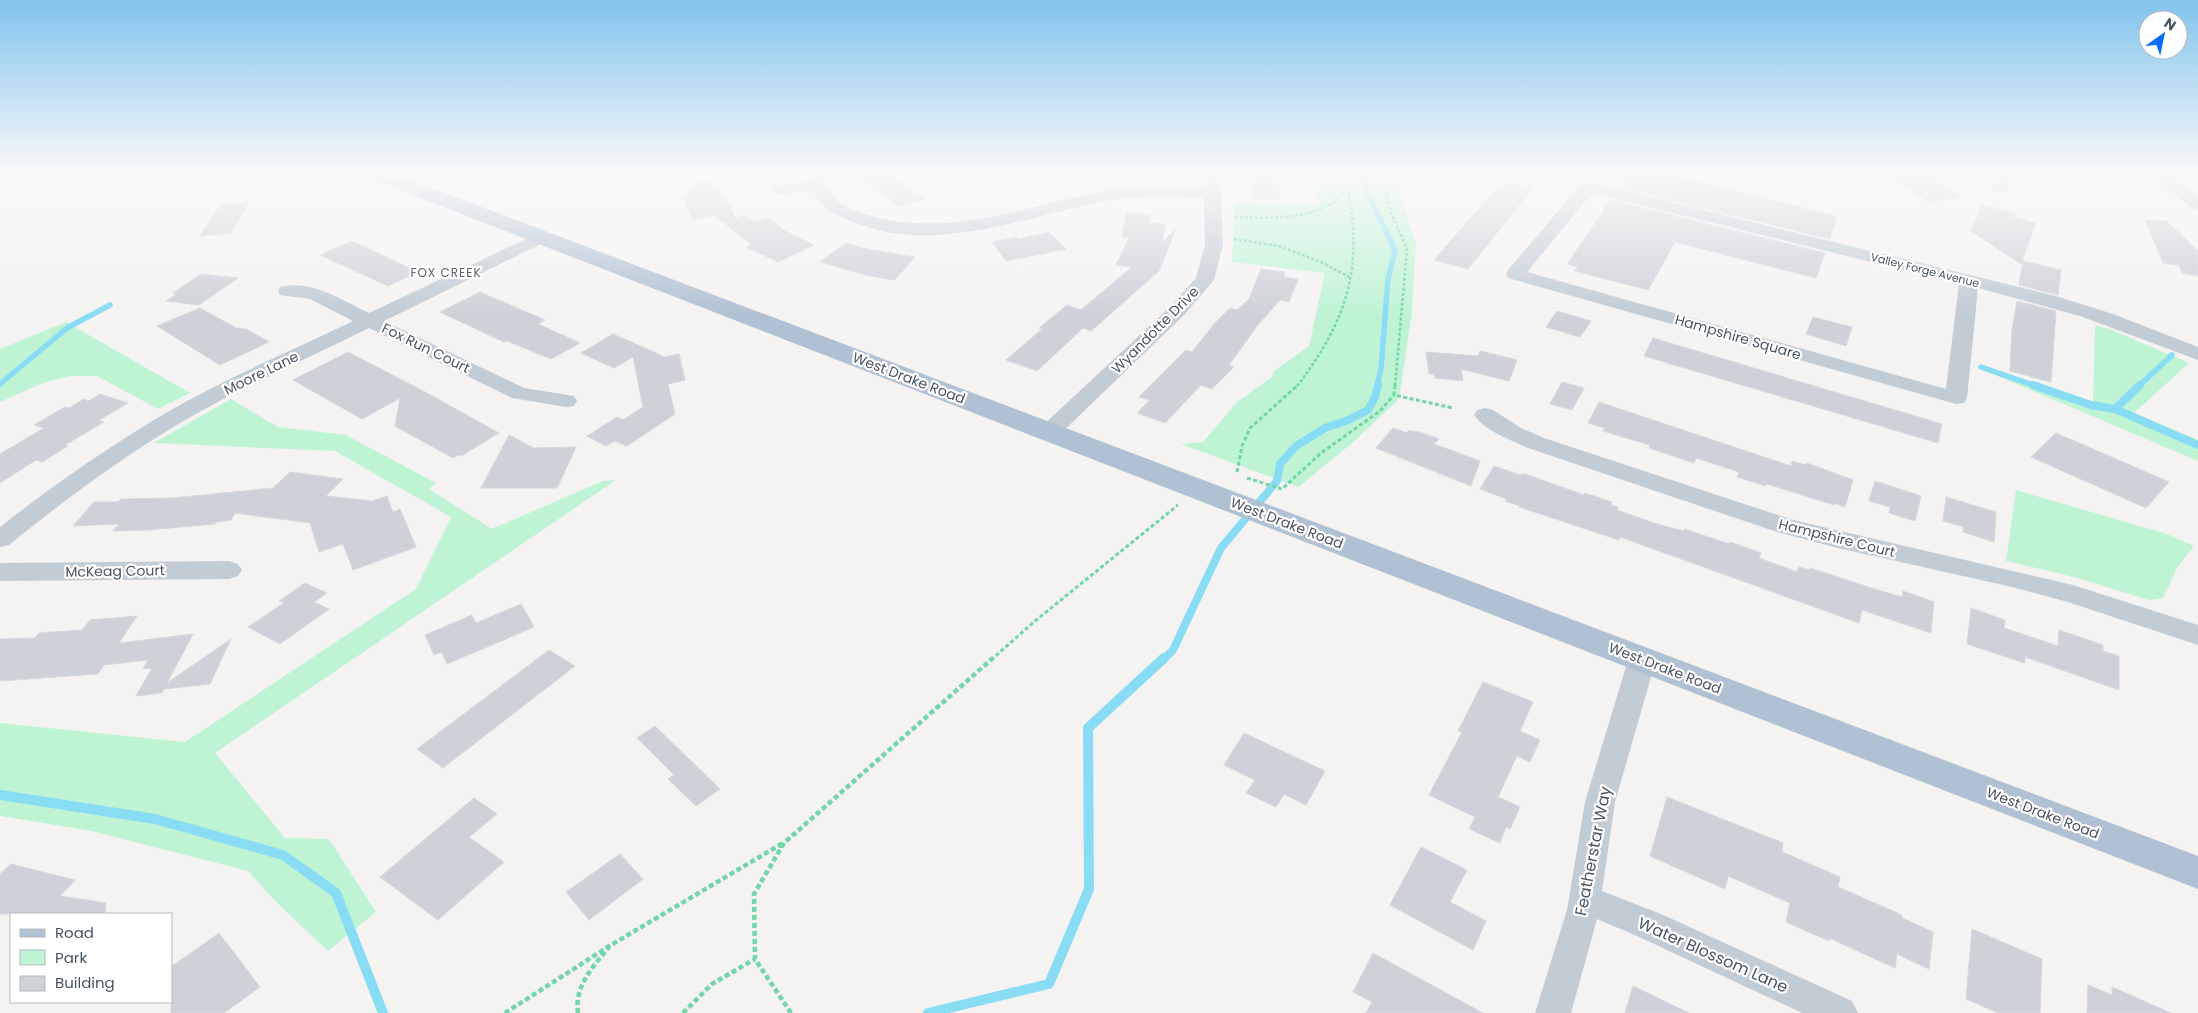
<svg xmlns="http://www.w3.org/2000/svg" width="2198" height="1013" font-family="Poppins,sans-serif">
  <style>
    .green { fill: #bef4d4 }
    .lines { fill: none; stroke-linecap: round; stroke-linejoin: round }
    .stream-far2 { stroke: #88ddf5; stroke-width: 5.5 }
    .stream-far1 { stroke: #88ddf5; stroke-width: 8 }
    .stream { stroke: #88ddf5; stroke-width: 10 }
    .building { fill: #ced1d8; stroke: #d6d8de }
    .path-far2 { stroke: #72d6a7; stroke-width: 2.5; stroke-dasharray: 3 2; stroke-linecap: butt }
    .path-far1 { stroke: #72d6a7; stroke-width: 3; stroke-dasharray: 4 2.5; stroke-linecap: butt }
    .path { stroke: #72d6a7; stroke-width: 4.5; stroke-dasharray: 5 3; stroke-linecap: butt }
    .street { fill: #c2ccd5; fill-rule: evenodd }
    .primary { fill: #b0c1d3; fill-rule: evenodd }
    .labels { text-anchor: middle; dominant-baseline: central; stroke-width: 4.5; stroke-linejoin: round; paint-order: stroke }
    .far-street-label { font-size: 11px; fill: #485562; stroke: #fff }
    .far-neighbourhood-label { font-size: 12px; letter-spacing: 1px; fill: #5e6268; stroke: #fff }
    .street-label { font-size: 14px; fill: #485562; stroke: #fff }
    .near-street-label { font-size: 16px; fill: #485562; stroke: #fff }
  </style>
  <rect width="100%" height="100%" fill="#f5f2f2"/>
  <path class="green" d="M1316 174H1396L1394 179 1416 243 1412 311 1400 393 1397 401 1351 444 1298 487 1181 444 1203 442 1237 402 1272 377 1274 371 1309 346 1325 273 1232 262 1234 202 1318 205Z
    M66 322 190 393 158 409 97 376H71L45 382 0 402V349Z
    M2095 325 2109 329 2189 363 2134 413 2198 440V461L1981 369V365L2093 403Z
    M231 399 278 427 346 435 436 483 429 489 492 529 603 481 616 480 215 753 285 838 329 839 376 912 328 951 275 901 248 871 92 831 0 816V723L185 742 416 589 451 517 335 451 154 443Z
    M2016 490 2167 534 2194 546 2177 568 2163 598 2149 600 2074 577 2006 561Z"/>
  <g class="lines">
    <path class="stream-far2" d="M1368 174 1365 188 1395 250 1388 279 1381 369 1377 386
      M1981 367 2036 386
      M0 384 67 328 110 305
      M2139 386 2172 355"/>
    <path class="stream-far1" d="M2033 385 2091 405 2115 409 2140 385
      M2115 409 2198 445
      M1163 660 1173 650 1221 548 1277 481 1280 464 1296 446 1325 428 1346 421 1368 410 1375 397 1378 385"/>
    <path class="stream" d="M0 795 155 819 283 855 336 893 383 1013
      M928 1013 1049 984 1089 889 1088 728 1164 658"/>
  </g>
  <path class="building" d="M856 174H891L925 199 900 207Z
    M1251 174H1275V181H1279V200L1252 199Z
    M1629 174H1664L1712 184 1837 217 1830 239 1620 188Z
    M1887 174H1934V180L1961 198 1927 201Z
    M698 181 716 182 736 218 745 215 754 222 768 218 787 232 814 245 778 262 747 247 752 245 714 215 693 219 683 199Z
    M1503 181 1533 188 1468 269 1434 260Z
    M1611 200 1825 253 1816 278 1675 242 1648 290 1575 271 1578 267 1567 264Z
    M249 202 231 233 200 236 220 205Z
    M1982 205 2015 213 2014 217 2036 223 2021 264 1971 231Z
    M1126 213 1150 215 1148 223 1165 224 1162 242 1176 229 1159 271 1091 331 1083 328 1037 371 1006 360 1042 329 1039 328 1067 305 1081 310 1132 267 1116 265 1130 236 1122 238Z
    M2145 220 2167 221 2198 251V276L2182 273 2179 265 2163 263Z
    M1049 232 1066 249 1006 261 992 242 1017 237 1019 239Z
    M352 241 418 272 388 286 320 255Z
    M846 243 862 248 915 257 895 280 870 276 820 262Z
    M2023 261 2061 270 2058 295 2019 285Z
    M1261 269 1285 272 1283 277 1298 279 1289 302 1280 300 1257 326 1229 365 1234 367 1212 389 1201 385 1165 423 1137 413 1150 400 1139 397 1186 350 1192 352 1214 324 1230 308 1237 310 1249 299Z
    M201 274 238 278 199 305 166 301 177 294 173 293Z
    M480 292 545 320 538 324 580 343 551 359 507 341 504 342 440 312Z
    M2017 301 2056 311 2051 382 2010 371 2012 330Z
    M200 308 236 328 246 329 269 342 220 365 157 326Z
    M1557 311 1591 321 1580 337 1546 327Z
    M1813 317 1852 327 1846 346 1806 334Z
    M613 334 665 357 679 354 685 380 668 384 675 414 627 446 615 441 606 446 587 436 617 417 623 420 643 407 633 357 614 368 581 353Z
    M1653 338 1942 424 1938 443 1644 356Z
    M1480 351 1517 360 1509 381 1461 369 1463 381 1435 378 1434 374H1429L1426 352 1478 356Z
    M348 352 427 393 499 433 461 456 458 455 453 458 395 426 400 398 362 419 293 380Z
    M1562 382 1584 388 1572 410 1550 404Z
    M100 394 128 403 99 420 104 422 65 445 68 446 42 462 36 460 0 483V454L44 428 34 425 65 407 69 408 84 399 89 401Z
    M1599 402 1791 466 1792 461 1806 465 1807 463 1853 480 1845 507 1834 503V505L1767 484 1766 486 1737 477 1739 472 1696 458 1694 463 1649 448 1650 445 1603 431 1605 428 1588 423Z
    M1393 428 1407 433 1409 430 1415 432 1417 431 1439 439 1434 444 1480 461 1471 486 1376 448Z
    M2056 433 2169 482 2146 508 2031 457Z
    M509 435 534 448 576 447 557 488H481Z
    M1494 466 1520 475 1525 474 1584 495 1585 493 1612 502 1611 505 1618 507 1617 510 1657 524 1684 531V529L1730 544V542L1761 553 1759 558 1797 572 1799 567 1809 570 1810 568 1881 591 1902 597 1903 591 1934 602 1931 633 1862 610 1859 623 1620 537 1619 540 1519 507 1520 506 1505 501 1507 499 1480 489Z
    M290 472 343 479 326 496 372 501 387 496 393 512 400 509 416 547 353 570 343 544 319 552 310 523 235 513 231 520 216 522 215 524 148 530 113 531 119 524 73 526 94 502H118L121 499 173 498 273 488Z
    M1875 481 1921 496 1915 521 1889 513 1890 507 1869 501Z
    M1946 497 1996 512 1994 542 1963 532 1964 527 1943 521Z
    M305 583 327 593 314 602 329 609 280 644 248 627 284 603 279 601Z
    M521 604 534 627 447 664 442 652 434 655 425 635 472 615 476 623Z
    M1971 608 2005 620 2004 628 2058 646 2059 630 2103 645V651L2119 656V690L2025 657V663L1967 644Z
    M137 616 119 643 193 634 167 683 231 639 210 684 164 689 162 693 136 696 152 668 143 669 148 660 104 665 98 674 0 681V639L35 638 39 633 82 630 90 620Z
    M549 650 575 666 443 768 417 749Z
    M1483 682 1533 702 1520 731 1540 740 1530 762 1517 756 1498 797 1520 807 1510 829 1506 827 1500 843 1469 829 1475 817 1429 795 1462 732 1458 731Z
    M655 726 720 789 696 806 668 779 674 775 637 738Z
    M1244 733 1325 771 1306 805 1284 794 1276 807 1246 793 1255 780 1224 765Z
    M1667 797 1783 843 1782 852 1840 877 1838 887 1902 915V918L1933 932 1929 969 1897 954 1895 968 1829 938V941L1786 922 1790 903 1728 876 1725 889 1650 856Z
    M474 798 497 814 469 837 504 862 438 920 380 877Z
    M1421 847 1467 870 1450 902 1486 921 1473 950 1390 905Z
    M620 854 643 879 589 920 566 892Z
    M11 864 75 880 60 896 106 903 105 914H0V874Z
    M1972 929 2042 959 2040 1013H1998L1966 999Z
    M219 933 260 987 224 1013H171V967Z
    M1373 953 1483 1013H1366L1372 1002 1353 992Z
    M2088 985 2112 995V987L2171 1013H2087Z
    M1633 986 1689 1013H1625Z"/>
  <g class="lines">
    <path class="path-far2" d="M1390 174 1384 183 1390 210 1407 249 1395 386
      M1542 174H1551
      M1235 217C1266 218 1303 220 1331 204 1337 200 1342 193 1348 188
      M1234 239 1279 246 1321 262 1351 278
      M1297 386C1348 320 1365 264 1346 181L1350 174"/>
    <path class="path-far1" d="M1395 385 1394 395 1453 408
      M1237 472 1242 446 1250 428 1298 385
      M1247 478 1282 489 1321 453 1380 411 1394 395
      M991 660 1035 621 1178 505"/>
    <path class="path" d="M505 1013 611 945 783 843
      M578 1013C574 986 593 967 609 947
      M683 1013 712 984 755 959
      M791 1013 755 959 754 894 784 843 993 658"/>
    <path class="street" d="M813 174H829C826 193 837 204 854 210 943 245 1029 203 1117 189 1146 185 1175 187 1204 187V174H1220L1223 245 1214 280 1184 315 1057 437 1049 439 1041 437 1038 432 1041 427 1170 307 1196 278 1205 245 1204 197C1176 197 1146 195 1117 199 1031 213 940 257 853 222 835 215 821 209 813 191L779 194 773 193 771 189 773 185 812 181Z
      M2001 174H2018L2005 192H1993L1991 188Z
      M2149 174H2168L2198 196V209L2192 208Z
      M1588 182 2056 296 2113 314 2198 347V360L2080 316 1978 288 1967 398 1964 403 1956 404 1508 278 1506 274 1508 270 1582 183ZM1592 193 1959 284 1946 389 1527 272Z
      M541 232 547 233 550 237 547 241 384 321 524 388 574 396 577 401 574 406 566 407 512 398 369 328C304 360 237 389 175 426 117 461 62 502 9 545L0 547V527C51 487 104 450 159 417 221 380 289 352 353 321L310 299 280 295 278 291 280 287C311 279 342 300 369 313Z
      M1485 408 1493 410 1521 428 1544 438 1793 520 2073 585 2198 625V645L2068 602 2012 587 1838 548 1777 532 1528 448C1511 440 1485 431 1474 415L1477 410Z
      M229 561 238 564 242 570 238 576 229 579 0 581V563Z
      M1642 650 1652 653 1656 660 1615 802 1602 891 1661 914 1852 1001 1858 1013H1802L1637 936 1597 919 1571 1013H1535L1567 910 1585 802 1628 660 1632 653Z"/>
    <path class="primary" d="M367 174H394L2198 856V889L369 178Z"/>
  </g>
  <linearGradient id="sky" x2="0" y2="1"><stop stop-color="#81c4ed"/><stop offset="0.55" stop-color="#faf9f9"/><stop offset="1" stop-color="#faf9f9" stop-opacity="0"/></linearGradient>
  <rect width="2198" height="316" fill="url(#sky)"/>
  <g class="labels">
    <g class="far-street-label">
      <text transform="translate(1925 270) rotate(14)">Valley Forge Avenue</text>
    </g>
    <g class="far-neighbourhood-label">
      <text x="446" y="272">FOX CREEK</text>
    </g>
    <g class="street-label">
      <text transform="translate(1155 330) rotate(-45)">Wyandotte Drive</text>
      <text transform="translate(1738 337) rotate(16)">Hampshire Square</text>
      <text transform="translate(426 348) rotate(26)">Fox Run Court</text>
      <text transform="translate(261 373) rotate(-26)">Moore Lane</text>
      <text transform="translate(909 378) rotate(21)">West Drake Road</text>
      <text transform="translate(1287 523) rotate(21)">West Drake Road</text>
      <text transform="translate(1837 538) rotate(14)">Hampshire Court</text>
      <text transform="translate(115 571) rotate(-1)">McKeag Court</text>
      <text transform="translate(1665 668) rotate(21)">West Drake Road</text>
      <text transform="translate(2043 813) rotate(21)">West Drake Road</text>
    </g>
    <g class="near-street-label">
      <text transform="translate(1593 851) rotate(-79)">Featherstar Way</text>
      <text transform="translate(1713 955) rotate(24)">Water Blossom Lane</text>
    </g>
  </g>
  <rect x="10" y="913" width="162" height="90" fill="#ffffff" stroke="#b6bbc0"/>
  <rect x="20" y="929" width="25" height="8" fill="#b0c1d3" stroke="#b6bbc0"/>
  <text x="55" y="938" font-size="15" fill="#485562">Road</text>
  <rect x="20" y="950" width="25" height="15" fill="#bef4d4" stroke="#b6bbc0"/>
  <text x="55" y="963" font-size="15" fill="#485562">Park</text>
  <rect x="20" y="976" width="25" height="15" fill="#ced1d8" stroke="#b6bbc0"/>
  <text x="55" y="988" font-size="15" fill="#485562">Building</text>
  <g transform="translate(2163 35) rotate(33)"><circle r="24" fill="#ffffff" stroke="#b6bbc0"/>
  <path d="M0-4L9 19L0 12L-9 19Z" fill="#096df8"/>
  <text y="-8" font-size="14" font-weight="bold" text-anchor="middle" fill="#485562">N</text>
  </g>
</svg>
